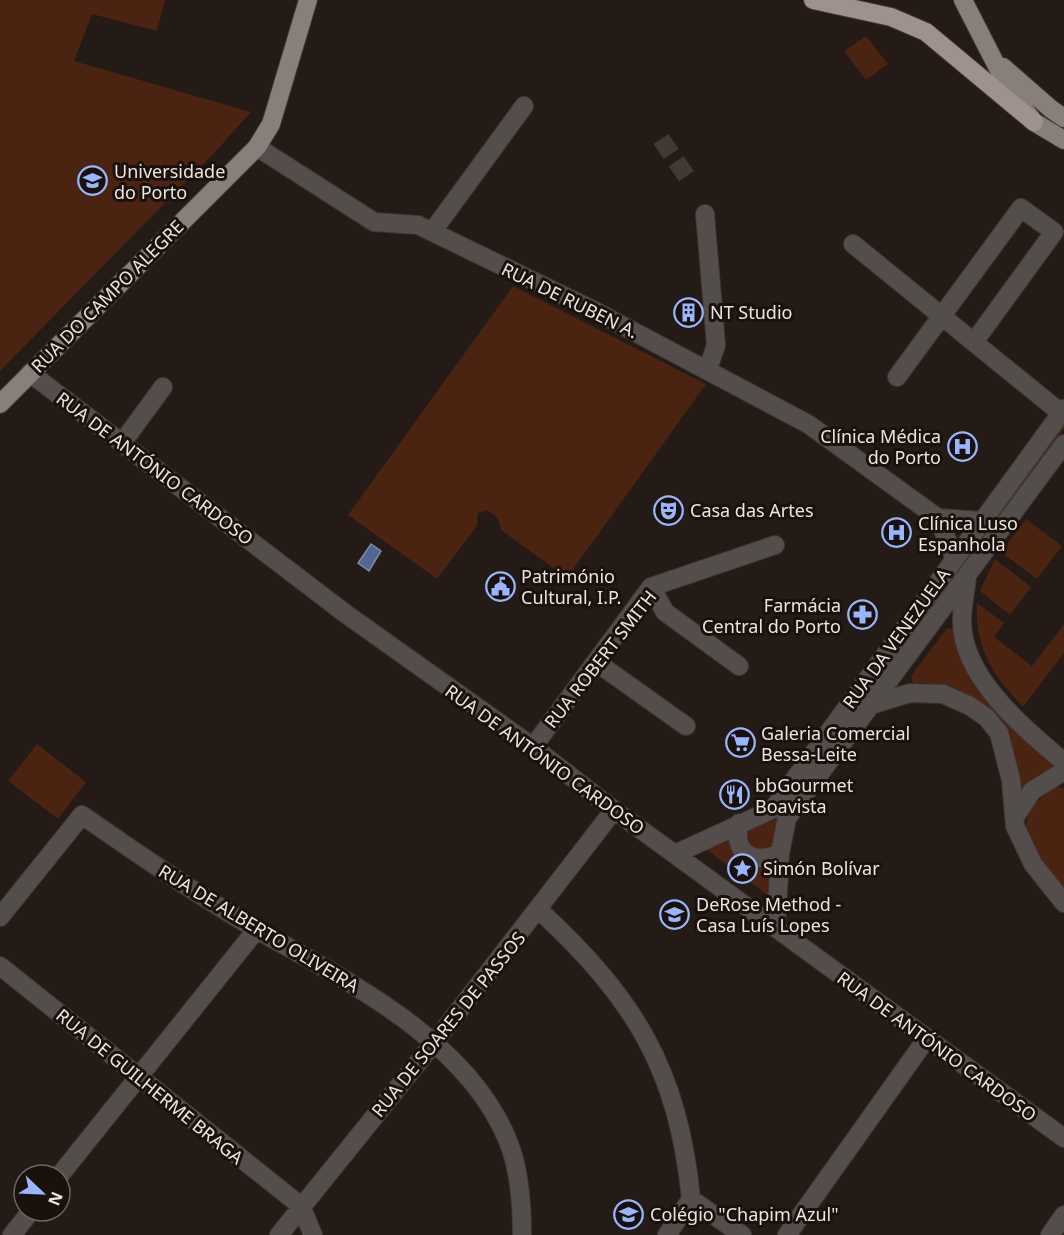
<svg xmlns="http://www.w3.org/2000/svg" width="1064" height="1235" font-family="'Noto Sans',sans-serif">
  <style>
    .green { fill: #4a2410 }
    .water { fill: #536593; stroke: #818baa; stroke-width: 1.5 }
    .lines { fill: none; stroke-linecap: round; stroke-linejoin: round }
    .minor-tunnel { stroke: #423834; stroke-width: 18; stroke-dasharray: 18 9; stroke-linecap: butt }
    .minor-casing { stroke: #403632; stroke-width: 20 }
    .major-casing { stroke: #403632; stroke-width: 20 }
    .highway-casing { stroke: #403632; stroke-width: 20 }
    .minor { stroke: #534e4b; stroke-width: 18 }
    .major { stroke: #897f7a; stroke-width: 18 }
    .highway { stroke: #9f928c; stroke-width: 18 }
    .labels { text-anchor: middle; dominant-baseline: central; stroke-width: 6; stroke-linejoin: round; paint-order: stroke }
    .poi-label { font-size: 18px; fill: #ebe4e1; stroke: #1a110d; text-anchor: start }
    .street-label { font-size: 18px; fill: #ebe4e1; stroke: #1a110d }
  </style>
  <rect width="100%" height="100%" fill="#241a16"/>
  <path class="green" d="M0 0H165L157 31 92 14 74 61 251 112 215 152 0 371Z
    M866 36 888 64 866 80 844 51Z
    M513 286 706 384 567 578 501 530 498 518 487 510 478 513 477 526 437 579 348 515Z
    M1064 423V429L982 541 979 539Z
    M1026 519 1062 546 1037 579 1001 552Z
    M971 549 974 551 774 846 764 851 753 848 748 839 750 828Z
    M995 559 1031 587 1010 615 980 591Z
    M977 603 1004 623 994 637 1032 666 1064 624V653L1023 707C994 677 974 647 977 603Z
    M947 628 955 629 1057 767 1038 775 1019 795C1020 728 984 682 913 683L911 676Z
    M37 744 86 782 58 819 8 781Z
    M1053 787 1064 788V893L1041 862 1024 831 1030 809Z
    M728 835 757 867 770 866V897L703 847Z"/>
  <path class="water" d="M371 544 381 551 369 571 358 563Z"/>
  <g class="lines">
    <path class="minor-tunnel" d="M661 139 689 180"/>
    <defs>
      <path id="minor" d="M257 147 374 222 418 225 595 311 808 424 938 518
        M705 214 716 345 708 369
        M432 232 524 106
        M853 244 1061 413
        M30 373 346 614 533 747 614 810 1064 1138
        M897 377 1021 208 1054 232 974 342
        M122 443 163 387
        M954 557 938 518 981 521
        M967 575C966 590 962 605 962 620 961 677 1025 729 1064 762
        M651 587 665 612 739 666
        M596 662 686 726
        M871 705 910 693 943 694 970 706 987 718 999 733 1011 780 1015 826 1033 864 1064 903
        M533 747 651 587 775 545
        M1015 817 1032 791 1064 771
        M739 823C739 829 737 838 739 843 745 862 767 860 780 853
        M675 854 773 809 1064 409
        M539 910C634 998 678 1068 691 1199
        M0 917 82 815C139 855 196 894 256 929 346 981 467 1039 508 1141 520 1170 522 1204 522 1235
        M776 928 780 853 787 818 1064 444
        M0 966 301 1206 313 1235
        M60 1175 257 929
        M691 1199 742 1235
        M12 1235 31 1211
        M279 1235 433 1044 614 810
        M667 1235 691 1199
        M787 1235 927 1038
        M1050 1235 1064 1215"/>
      <path id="major" d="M963 0 1007 86 1034 122 1064 140
        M1003 67 1051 109 1064 118
        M0 404 257 147 271 124 308 0"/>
      <path id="highway" d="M813 0 891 17 926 32 1034 122"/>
    </defs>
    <use href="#minor" class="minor-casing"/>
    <use href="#major" class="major-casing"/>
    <use href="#highway" class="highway-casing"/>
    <use href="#minor" class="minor"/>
    <use href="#major" class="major"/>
    <use href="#highway" class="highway"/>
  </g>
  <defs>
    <symbol id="university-ring" viewBox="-11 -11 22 22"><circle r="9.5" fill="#1a110d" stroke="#99b5fd" stroke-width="1.5"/><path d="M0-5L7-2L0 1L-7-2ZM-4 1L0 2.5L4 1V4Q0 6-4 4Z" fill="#99b5fd"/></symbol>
    <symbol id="building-ring" viewBox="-11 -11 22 22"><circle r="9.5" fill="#1a110d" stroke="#99b5fd" stroke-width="1.5"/><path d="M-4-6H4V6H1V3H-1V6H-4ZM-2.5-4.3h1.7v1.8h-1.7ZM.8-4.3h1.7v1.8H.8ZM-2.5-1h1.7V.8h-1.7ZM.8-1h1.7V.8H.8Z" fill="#99b5fd"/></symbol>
    <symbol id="hospital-ring" viewBox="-11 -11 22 22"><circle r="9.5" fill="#1a110d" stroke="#99b5fd" stroke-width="1.5"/><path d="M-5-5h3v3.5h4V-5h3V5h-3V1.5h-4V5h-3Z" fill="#99b5fd"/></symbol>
    <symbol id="theatre-ring" viewBox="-11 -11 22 22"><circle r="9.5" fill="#1a110d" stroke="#99b5fd" stroke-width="1.5"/><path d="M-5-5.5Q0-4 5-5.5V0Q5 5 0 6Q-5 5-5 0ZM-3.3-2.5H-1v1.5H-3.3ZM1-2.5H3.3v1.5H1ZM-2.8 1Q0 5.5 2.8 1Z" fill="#99b5fd"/></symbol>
    <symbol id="civic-ring" viewBox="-11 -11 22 22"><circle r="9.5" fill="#1a110d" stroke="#99b5fd" stroke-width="1.5"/><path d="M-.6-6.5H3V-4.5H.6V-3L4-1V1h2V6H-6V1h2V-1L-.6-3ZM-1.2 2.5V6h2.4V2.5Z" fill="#99b5fd"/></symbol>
    <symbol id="pharmacy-ring" viewBox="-11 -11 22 22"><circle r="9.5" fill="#1a110d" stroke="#99b5fd" stroke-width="1.5"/><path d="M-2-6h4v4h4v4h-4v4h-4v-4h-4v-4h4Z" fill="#99b5fd"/></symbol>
    <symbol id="supermarket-ring" viewBox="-11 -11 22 22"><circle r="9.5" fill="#1a110d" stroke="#99b5fd" stroke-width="1.5"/><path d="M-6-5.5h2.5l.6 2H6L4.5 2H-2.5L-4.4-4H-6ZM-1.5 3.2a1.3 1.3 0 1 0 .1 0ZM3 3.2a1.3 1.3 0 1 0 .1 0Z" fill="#99b5fd"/></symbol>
    <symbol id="restaurant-ring" viewBox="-11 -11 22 22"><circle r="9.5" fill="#1a110d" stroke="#99b5fd" stroke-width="1.5"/><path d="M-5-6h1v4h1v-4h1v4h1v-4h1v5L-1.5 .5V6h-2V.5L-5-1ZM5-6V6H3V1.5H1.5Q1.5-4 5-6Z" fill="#99b5fd"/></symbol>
    <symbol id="sight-ring" viewBox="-11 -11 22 22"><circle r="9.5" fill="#1a110d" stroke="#99b5fd" stroke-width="1.5"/><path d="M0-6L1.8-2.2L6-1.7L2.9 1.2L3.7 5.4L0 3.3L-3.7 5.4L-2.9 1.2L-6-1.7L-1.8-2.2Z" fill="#99b5fd"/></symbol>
    <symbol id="school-ring" viewBox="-11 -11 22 22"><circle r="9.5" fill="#1a110d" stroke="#99b5fd" stroke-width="1.5"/><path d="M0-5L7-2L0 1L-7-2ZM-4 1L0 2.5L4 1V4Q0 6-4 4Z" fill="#99b5fd"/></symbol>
  </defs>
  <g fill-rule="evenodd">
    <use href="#university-ring" x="76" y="164" width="33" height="33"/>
    <use href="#building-ring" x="672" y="296" width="33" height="33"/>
    <use href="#hospital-ring" x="946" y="430" width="33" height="33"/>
    <use href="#theatre-ring" x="652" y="494" width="33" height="33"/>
    <use href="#hospital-ring" x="880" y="516" width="33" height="33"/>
    <use href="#civic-ring" x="484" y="570" width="33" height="33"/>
    <use href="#pharmacy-ring" x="846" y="598" width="33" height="33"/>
    <use href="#supermarket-ring" x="724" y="726" width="33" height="33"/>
    <use href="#restaurant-ring" x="718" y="778" width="33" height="33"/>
    <use href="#sight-ring" x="726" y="852" width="33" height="33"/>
    <use href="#school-ring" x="658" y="898" width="33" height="33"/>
    <use href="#school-ring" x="612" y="1198" width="33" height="33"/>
  </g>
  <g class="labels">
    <g class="poi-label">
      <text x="114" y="171">Universidade<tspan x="114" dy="21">do Porto</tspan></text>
      <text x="710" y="312">NT Studio</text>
      <text x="941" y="436" text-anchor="end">Clínica Médica<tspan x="941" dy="21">do Porto</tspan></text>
      <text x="690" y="510">Casa das Artes</text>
      <text x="918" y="523">Clínica Luso<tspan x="918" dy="21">Espanhola</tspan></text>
      <text x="521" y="576">Património<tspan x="521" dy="21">Cultural, I.P.</tspan></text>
      <text x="841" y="605" text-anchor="end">Farmácia<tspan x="841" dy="21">Central do Porto</tspan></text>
      <text x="761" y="733">Galeria Comercial<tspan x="761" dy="21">Bessa-Leite</tspan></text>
      <text x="755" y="785">bbGourmet<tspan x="755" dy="21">Boavista</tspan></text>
      <text x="763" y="868">Simón Bolívar</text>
      <text x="696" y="904">DeRose Method -<tspan x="696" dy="21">Casa Luís Lopes</tspan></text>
      <text x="650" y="1214">Colégio "Chapim Azul"</text>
    </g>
    <g class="street-label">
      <text transform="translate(107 296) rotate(-45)">RUA DO CAMPO ALEGRE</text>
      <text transform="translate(570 300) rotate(26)">RUA DE RUBEN A.</text>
      <text transform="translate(155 468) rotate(37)">RUA DE ANTÓNIO CARDOSO</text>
      <text transform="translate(896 638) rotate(-54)">RUA DA VENEZUELA</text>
      <text transform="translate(600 659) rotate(-52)">RUA ROBERT SMITH</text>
      <text transform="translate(545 759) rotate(36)">RUA DE ANTÓNIO CARDOSO</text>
      <text transform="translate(259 928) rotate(31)">RUA DE ALBERTO OLIVEIRA</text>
      <text transform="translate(448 1024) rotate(-51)">RUA DE SOARES DE PASSOS</text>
      <text transform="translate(937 1046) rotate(36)">RUA DE ANTÓNIO CARDOSO</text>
      <text transform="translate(150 1086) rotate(39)">RUA DE GUILHERME BRAGA</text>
    </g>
  </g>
  <g transform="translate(42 1193) rotate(113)"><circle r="28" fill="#1a110d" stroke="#6e6562" stroke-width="1.5"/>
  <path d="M0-4.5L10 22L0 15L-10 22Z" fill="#99b5fd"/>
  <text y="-9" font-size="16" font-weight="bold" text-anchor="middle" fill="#ebe4e1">N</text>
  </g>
</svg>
